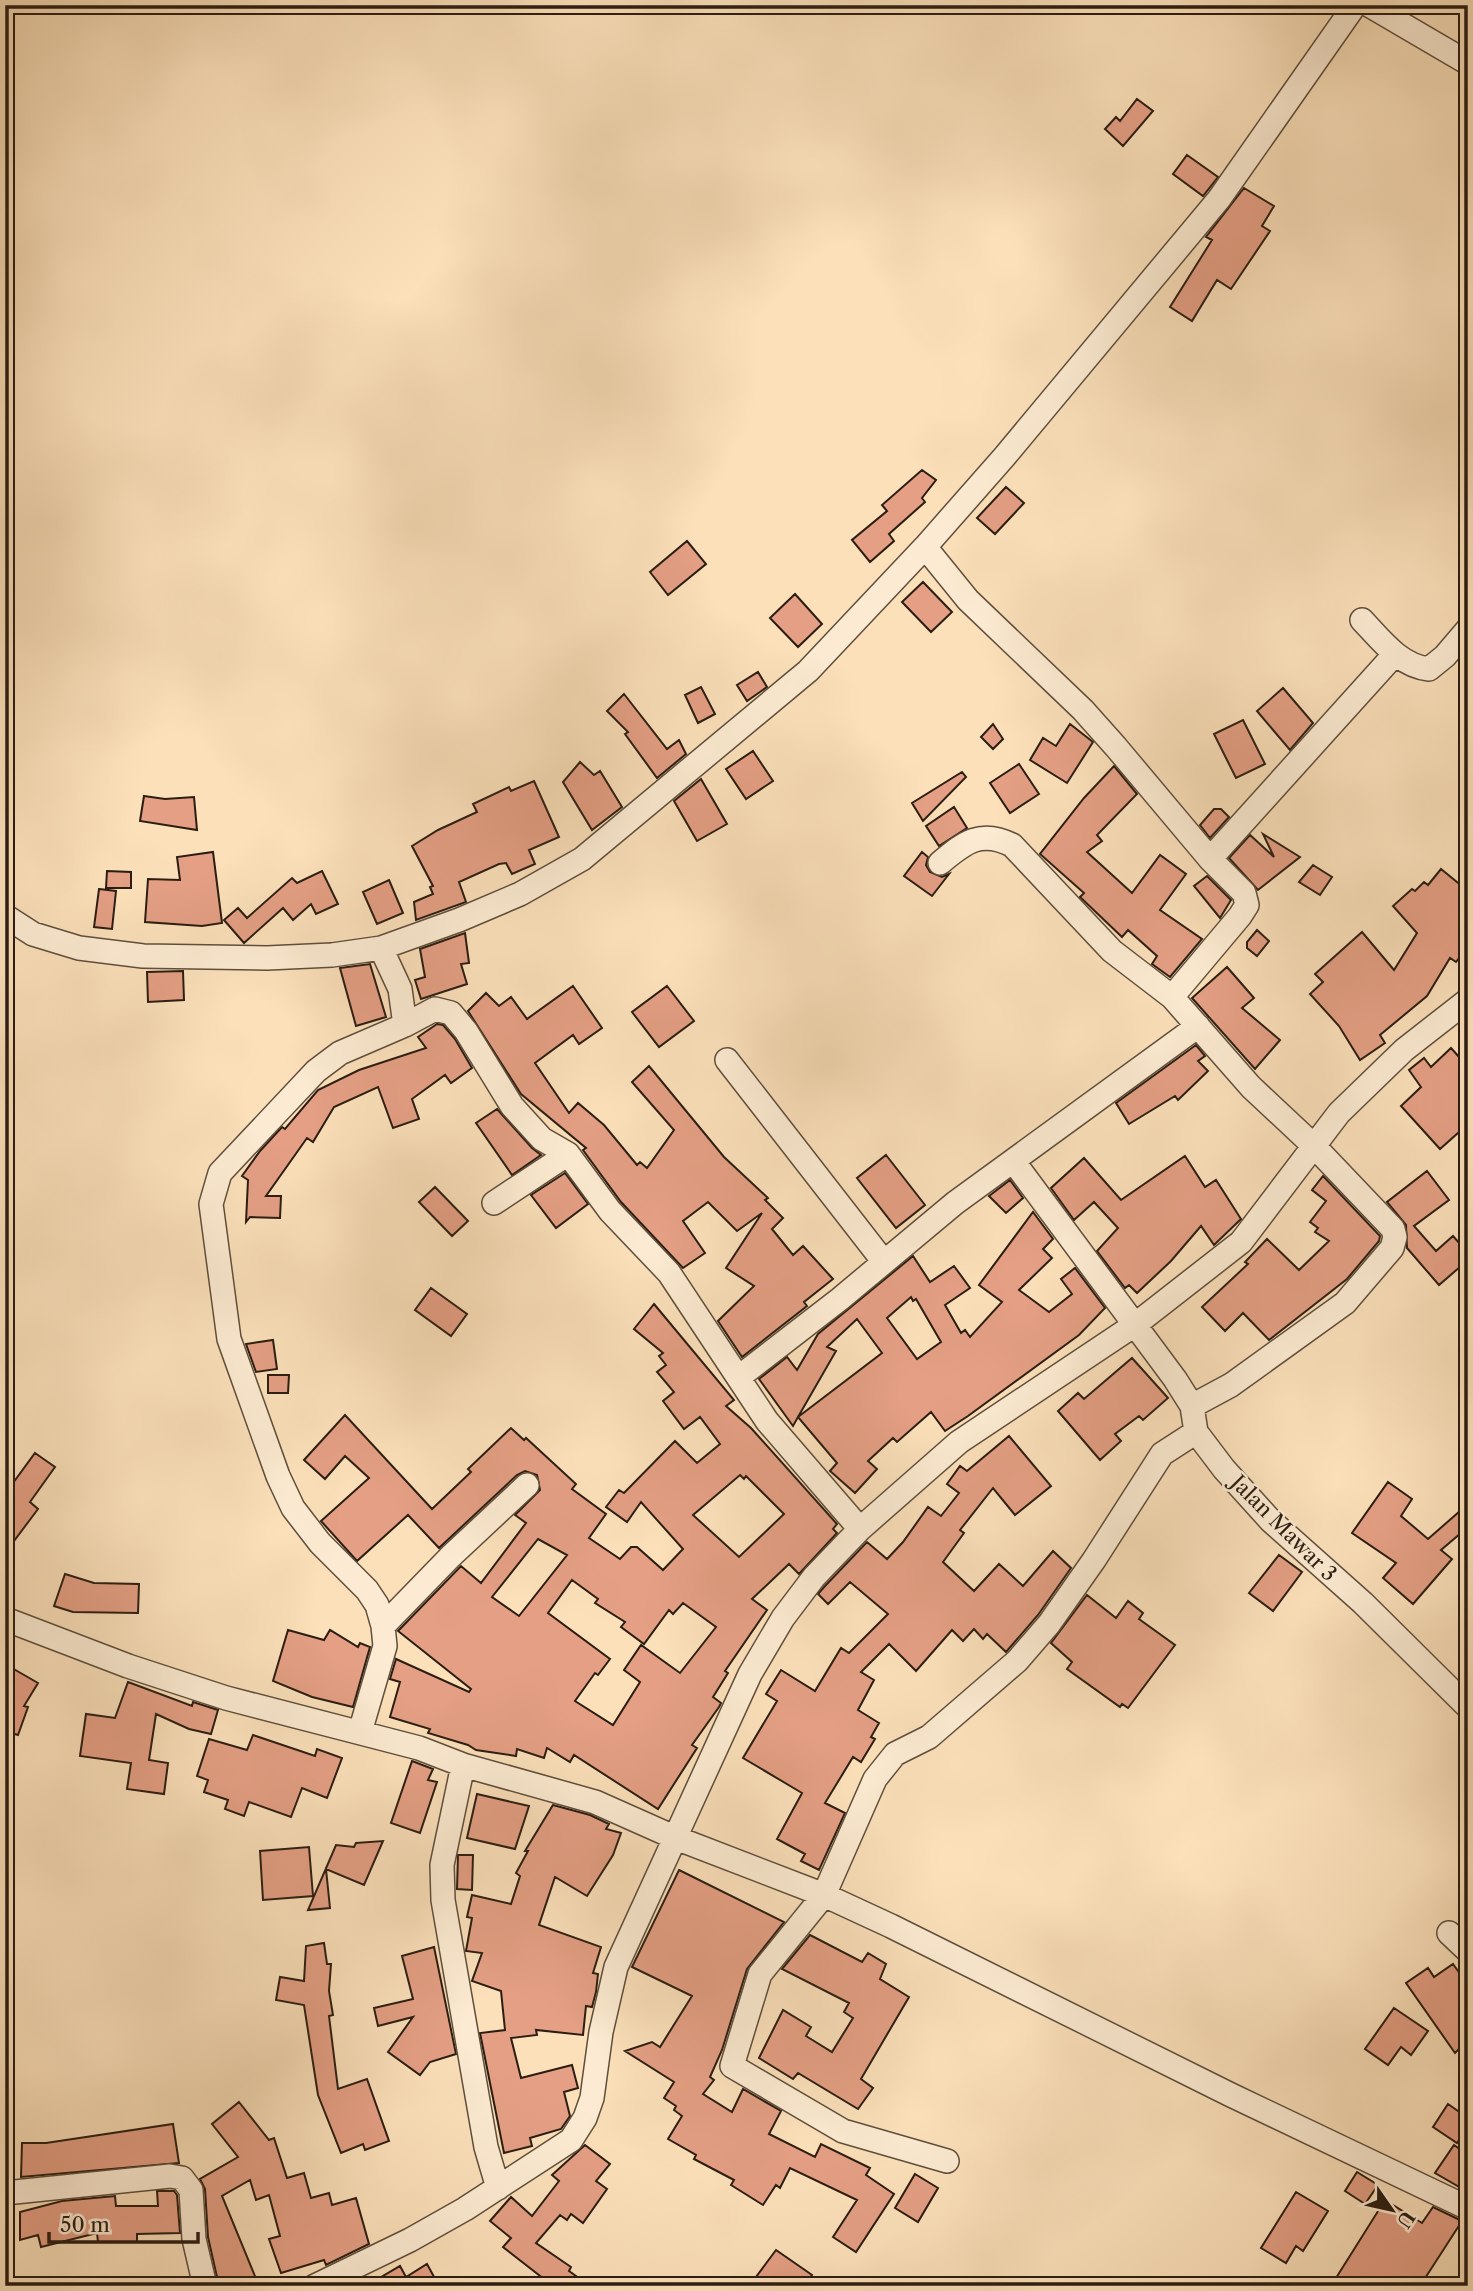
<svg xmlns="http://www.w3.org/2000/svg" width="1473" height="2291" font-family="'Libre Caslon Text',serif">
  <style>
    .building { fill: #e49f84; stroke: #2b1d12; stroke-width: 2; fill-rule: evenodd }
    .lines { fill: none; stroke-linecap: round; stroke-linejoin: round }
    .minor-casing { stroke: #5f4e3c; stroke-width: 26 }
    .minor { stroke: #fcebd2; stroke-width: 23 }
    .labels { text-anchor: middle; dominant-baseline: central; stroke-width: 5; stroke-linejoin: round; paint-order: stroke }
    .street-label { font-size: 21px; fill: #2b1d12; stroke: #fcebd2 }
  </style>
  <rect width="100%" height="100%" fill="#fbe0ba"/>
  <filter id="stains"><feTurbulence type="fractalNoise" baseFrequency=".00286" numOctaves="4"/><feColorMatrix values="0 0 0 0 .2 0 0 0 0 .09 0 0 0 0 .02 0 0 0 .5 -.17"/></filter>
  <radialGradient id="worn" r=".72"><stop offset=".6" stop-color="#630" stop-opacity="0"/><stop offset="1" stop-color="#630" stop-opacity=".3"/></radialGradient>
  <path class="building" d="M1137 99 1153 111 1123 146 1105 129 1116 117 1120 121Z
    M1187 155 1218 177 1203 196 1173 174Z
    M1244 188 1274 206 1262 226 1270 231 1231 289 1217 280 1192 321 1170 307 1212 240 1206 237Z
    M922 470 936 480 922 498 925 502 889 534 894 541 870 562 852 540 887 511 882 505Z
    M1006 487 1024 503 995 534 977 518Z
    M687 541 706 564 668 595 650 572Z
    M923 582 952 612 931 632 902 602Z
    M795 594 822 624 798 647 770 618Z
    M758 672 767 687 747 701 737 685Z
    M701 687 715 714 698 723 685 695Z
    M1283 688 1313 723 1290 750 1257 711Z
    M624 694 667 749 679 740 686 754 657 778 625 734 628 732 607 711Z
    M1243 720 1265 764 1236 778 1214 734Z
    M993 724 1003 739 993 749 981 737Z
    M1070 724 1093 742 1067 783 1030 760 1043 738 1056 746Z
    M753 751 773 781 746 799 726 769Z
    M580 762 594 775 600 771 622 807 592 830 563 782Z
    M1019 764 1039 794 1010 813 990 783Z
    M1114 766 1137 794 1097 835 1102 841 1087 852 1132 893 1160 855 1186 874 1160 910 1202 939 1170 977 1152 964 1157 956 1128 930 1122 937 1080 897 1084 893 1040 854 1084 798Z
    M962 772 966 777 923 821 912 803Z
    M701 779 727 824 697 841 674 801Z
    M534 781 559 837 529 850 535 864 512 874 506 863 499 864 459 882 466 902 416 920 414 902 433 894 430 887 433 886 412 846 438 830 477 812 473 804 509 787 511 791Z
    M144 796 165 799 194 797 197 830 140 821Z
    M954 807 967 828 939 846 926 826Z
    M1214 809H1221L1229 817 1210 838 1200 825Z
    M1263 834 1300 857 1258 890 1229 858 1250 835 1274 857Z
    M213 852 222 923 202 926 145 922 148 879 180 880 177 857Z
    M922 852 928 857 926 865 930 872 942 877 949 874 932 896 904 876Z
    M1313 865 1332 877 1320 895 1299 882Z
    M1441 869 1468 891V946L1456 962 1450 958 1427 996 1380 1035 1385 1043 1360 1060 1339 1026 1310 994 1323 982 1315 974 1362 932 1394 970 1417 933 1393 906 1412 889 1415 891 1424 882 1428 885Z
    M107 871 131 872V888H106Z
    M322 871 338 904 316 914 311 904 293 920 283 908 244 943 224 920 238 908 247 918 292 878 297 883Z
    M1207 876 1231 900 1220 918 1194 886Z
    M389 880 403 913 377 924 363 892Z
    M99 889 116 891 112 929 94 927Z
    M1257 930 1269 941 1257 956 1247 948V942Z
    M465 933 469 963 461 964 467 984 421 999 415 980 425 977 420 949Z
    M370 964 386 1017 356 1026 340 968Z
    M1227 967 1254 998 1242 1008 1280 1040 1255 1069 1192 998Z
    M183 971 184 1000 148 1002 147 972Z
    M573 986 602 1028 579 1044 573 1035 535 1063 569 1113 578 1103 604 1125 637 1165 640 1162 647 1168 674 1130 632 1082 649 1066 724 1157 768 1198 765 1200 783 1218 772 1229 793 1255 803 1246 833 1279 804 1302 807 1306 742 1357 718 1321 754 1286 726 1268 762 1213 737 1231 708 1202 683 1221 705 1253 683 1268 621 1202 583 1150 586 1148 521 1094 468 1011 486 993 499 1006 511 997 527 1019Z
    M667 986 694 1021 659 1047 632 1012Z
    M437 1024 443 1025 455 1039 472 1068 451 1083 445 1075 412 1099 419 1119 393 1128 378 1087 334 1107 313 1142 307 1138 266 1196H281L280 1218 250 1217 246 1222 248 1180 242 1176 260 1151 282 1127 285 1129 318 1090 359 1070 426 1048 418 1037Z
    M1196 1045 1205 1056 1198 1061 1208 1071 1178 1100 1175 1096 1129 1124 1116 1103Z
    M1451 1048 1468 1067V1124L1440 1149 1401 1106 1421 1087 1409 1070 1424 1058 1431 1067Z
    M497 1109 532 1148 541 1155 512 1175 476 1123Z
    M886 1155 925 1205 896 1228 857 1178Z
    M1185 1156 1205 1187 1216 1180 1241 1219 1214 1245 1201 1226 1171 1261 1137 1293 1129 1285 1125 1288 1097 1251 1118 1228 1094 1202 1074 1220 1051 1188 1084 1158 1121 1200Z
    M1427 1171 1449 1200 1414 1226 1436 1251 1453 1236 1468 1253V1260L1439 1285 1407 1248 1406 1225 1387 1202Z
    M565 1173 588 1204 556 1228 531 1195Z
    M1323 1176 1380 1236 1379 1241 1347 1279 1269 1340 1243 1313 1225 1331 1202 1307 1248 1264 1245 1262 1267 1239 1299 1270 1329 1241 1315 1232 1318 1228 1310 1222 1326 1201 1312 1190Z
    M1010 1180 1023 1198 1006 1213 989 1196Z
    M435 1187 468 1221 452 1236 419 1202Z
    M1033 1212 1053 1239 1043 1249 1052 1258 1019 1290 1049 1312 1072 1294 1061 1279 1075 1268 1105 1308 1079 1335 968 1416 945 1431 931 1412 897 1442 893 1438 868 1461 877 1469 855 1493 830 1471 837 1463 798 1417 793 1426 759 1379 787 1357 797 1370 818 1334 913 1256 930 1282 954 1266 970 1288 945 1305 961 1333 965 1330 970 1337 1002 1302 979 1285ZM911 1297 913 1301 916 1299 941 1342 917 1359 887 1318ZM857 1319 882 1353 798 1417 836 1351 827 1347Z
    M431 1288 467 1314 451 1336 415 1310Z
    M654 1304 734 1400 726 1406 751 1428 837 1524 833 1529 837 1533 799 1574 789 1564 752 1599 767 1610 725 1671 728 1673 713 1697 721 1703 719 1707 692 1745 697 1748 658 1809 574 1755 570 1762 547 1748 544 1758 517 1749 516 1756 476 1750 468 1745 428 1733 430 1729 390 1717 400 1682 390 1679 396 1659 469 1692 471 1689 398 1631 461 1566 481 1583 526 1523 515 1515 540 1490 537 1475 525 1471 517 1475 439 1548 408 1515 357 1561 321 1521 369 1478 345 1456 325 1479 304 1460 345 1415 432 1509 471 1472 468 1469 511 1428 524 1440 526 1438 576 1484 572 1489 606 1514 589 1538 620 1559 631 1547H637L663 1570 683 1549 641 1502 627 1522 606 1507 619 1490 624 1493 675 1441 697 1463 720 1444 700 1417 684 1429 663 1401 674 1392 657 1372 666 1365 659 1356 663 1353 634 1329ZM740 1475 744 1479 746 1476 784 1514 739 1557 693 1515ZM538 1539 567 1555 519 1616 492 1597ZM572 1580 598 1599 595 1603 625 1622 621 1627 644 1644 669 1610 673 1614 683 1603 716 1627 680 1673 641 1645 624 1670 640 1682 613 1725 575 1701 595 1673 598 1675 610 1659 548 1613Z
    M273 1340 277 1369 256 1372 246 1344Z
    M1132 1358 1168 1398 1143 1420 1139 1416 1115 1434 1121 1441 1100 1460 1058 1411 1078 1393 1084 1399Z
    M268 1375H289L288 1393H268Z
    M1009 1436 1051 1486 1015 1515 993 1488 960 1530 964 1533 943 1562 974 1591 999 1564 1023 1586 1053 1551 1071 1568 1038 1615 1006 1652 987 1634 983 1639 974 1629 963 1641 952 1630 916 1671 889 1644 861 1672 874 1680 858 1710 879 1723 871 1737 875 1739 861 1762 853 1757 825 1803 845 1813 819 1870 801 1861 805 1854 777 1839 802 1793 743 1758 777 1701 766 1694 781 1670 815 1691 841 1648 849 1653 888 1614 850 1582 828 1604 818 1594 825 1586 867 1542 887 1559 903 1542 928 1507 941 1516 959 1493 947 1484 960 1466 967 1471Z
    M35 1453 55 1467 30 1502 38 1509 5 1553V1494Z
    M1388 1482 1412 1499 1401 1516 1428 1539 1468 1504V1527L1441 1550 1452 1559 1413 1604 1383 1578 1396 1563 1352 1533Z
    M1279 1555 1302 1572 1273 1611 1249 1593Z
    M65 1574 94 1583 139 1584 138 1613 73 1612 54 1606Z
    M1087 1595 1116 1618 1128 1601 1143 1613 1139 1619 1175 1645 1128 1708 1122 1704 1120 1707 1067 1669 1072 1662 1051 1643Z
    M288 1630 324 1640 330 1630 358 1647 360 1643 370 1647 353 1707 312 1697 273 1681Z
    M12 1668 38 1683 24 1706 28 1707 18 1735 8 1732 5 1737V1714L13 1691 5 1687V1679Z
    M128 1682 192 1706 193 1702 218 1710 211 1734 189 1729 156 1714 149 1760 168 1763 164 1794 127 1789 131 1763 80 1756 86 1714 115 1718Z
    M253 1735 315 1756 317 1749 342 1758 327 1798 302 1788 291 1817 249 1802 244 1816 225 1809 228 1800 204 1792 208 1780 197 1776 209 1739 247 1750Z
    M412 1761 433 1769 428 1780 437 1782 420 1833 391 1823Z
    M477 1794 529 1806 515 1849 467 1838Z
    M553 1805 590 1815 609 1824 606 1829 621 1833 613 1855 587 1896 555 1877 539 1925 601 1947 593 1973 598 1974 596 1992 592 2007 586 2006 583 2035 536 2030 537 2035 511 2038 521 2078 572 2065 578 2088 564 2092 570 2116 561 2129 530 2138 532 2146 504 2153 480 2033 505 2030 501 1991 472 1981 482 1953 466 1951 472 1918 467 1917 472 1895 511 1904 520 1876 516 1873 528 1851H525Z
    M383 1841 364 1885 326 1869 330 1908 308 1910 336 1845 354 1847 356 1843Z
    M309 1847 313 1896 263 1900 260 1851Z
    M458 1855H473L472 1890 457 1889Z
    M679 1870 784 1922 747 1969 722 2050 710 2077 714 2080 703 2094 732 2112 743 2089 781 2111 769 2134 815 2157 821 2144 870 2168 866 2175 894 2194 856 2252 833 2237 857 2200 790 2168 780 2188 776 2185 763 2205 731 2185 734 2180 694 2159 696 2155 668 2139 682 2116 674 2110 676 2106 664 2098 674 2082 625 2051 652 2042 660 2047 692 1996 632 1967Z
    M810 1935 862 1962 868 1953 886 1964 880 1979 909 1997 861 2079 873 2088 858 2109 798 2073 793 2079 759 2058 783 2010 811 2027 806 2036 832 2052 853 2018 844 2012 849 2003 782 1969Z
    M324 1943 327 1964H331L329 1991 333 2015 329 2016 338 2089 367 2079 389 2141 365 2150 363 2144 341 2153 318 2095 304 2005 276 2000 280 1977 304 1981 306 1946Z
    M434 1947 456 2054 430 2062 420 2075 388 2052 413 2017 378 2026 374 2008 413 1999 402 1956Z
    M1453 1964 1468 1985V2040L1455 2053 1406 1983 1428 1968 1434 1977Z
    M1394 2008 1428 2031 1411 2055 1401 2047 1388 2065 1365 2049Z
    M239 2102 269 2140 274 2138 287 2178 304 2173 311 2198 329 2193 332 2205 356 2198 369 2244 326 2265 324 2260 281 2273 269 2239 280 2236 269 2195 256 2200 250 2180 222 2196 259 2286H219L208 2237 205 2189 200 2179 238 2157 212 2124Z
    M1448 2104 1468 2118V2127L1457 2143 1433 2127Z
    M173 2124 179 2163 21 2177 22 2143H46Z
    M585 2145 610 2164 596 2181 607 2189 583 2223 571 2214 567 2220 560 2215 536 2243 571 2267 569 2271 590 2286H553L503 2247 511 2238 490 2221 511 2197 532 2216 559 2181 552 2175Z
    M1454 2145 1468 2155V2192L1435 2173Z
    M1357 2172 1378 2185 1365 2204 1345 2191Z
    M915 2174 938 2188 918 2222 895 2208Z
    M157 2191H174L177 2195 180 2233 137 2234V2242H98L97 2233 41 2247 38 2235 20 2240V2212L62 2201 115 2196 116 2206H158Z
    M1296 2192 1328 2211 1303 2251 1296 2246 1286 2263 1261 2248Z
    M1385 2200 1422 2223 1433 2207 1462 2221 1420 2286H1331Z
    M776 2250 812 2275 804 2286H768L756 2277Z
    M427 2264 439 2286H366L400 2266 406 2277Z"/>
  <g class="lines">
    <defs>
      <path id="minor" d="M1369 5 1468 63
        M925 547 968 600 1083 710 1116 747 1210 859 1244 893 1247 905 1240 916 1172 997
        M1362 620C1381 640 1400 666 1429 669L1445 656 1468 629
        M1210 859 1395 654
        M940 863C964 843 980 829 1012 845L1112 951 1172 997 1251 1087 1314 1146 1393 1229 1395 1237 1392 1248 1345 1303 1231 1385 1192 1406
        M5 916 33 934 79 948 143 956 267 958 332 955 381 948 459 920 520 894 582 859 808 671 925 547 1005 456 1219 199 1355 5
        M381 948 400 989 405 1025 435 1009 451 1013 466 1031 512 1106 542 1139 568 1154 610 1211 669 1273 767 1421 860 1529
        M727 1060 884 1262
        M1014 1162 1175 1379 1192 1406 1196 1432 1224 1469 1271 1521 1363 1603 1468 1707
        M494 1203 568 1154
        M739 1377 840 1299 955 1203 1198 1026
        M5 1619 128 1666 226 1698 419 1748 463 1765 595 1802 676 1838 824 1895 891 1926 1231 2095 1468 2208
        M383 1626 451 1556 527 1485
        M360 1732 385 1646 383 1626 377 1605 367 1590 320 1543 293 1508 278 1476 229 1339 211 1204 220 1173 316 1071 340 1053 405 1025
        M463 1765 442 1865 443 1900 486 2147 498 2188
        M1449 1933 1468 1951
        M947 2161 843 2131 732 2066 760 1974 824 1895 875 1779 895 1754 929 1737 1017 1661 1049 1624 1094 1560 1162 1454 1196 1432
        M5 2193 170 2176 182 2178 191 2190 194 2239 205 2286
        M315 2286 410 2240 465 2209 571 2140 585 2118 592 2098 601 2032 616 1967 750 1674 783 1618 814 1577 860 1529 959 1442 1136 1324 1241 1242 1339 1113 1404 1050 1468 1000"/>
    </defs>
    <use href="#minor" class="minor-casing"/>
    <use href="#minor" class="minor"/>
  </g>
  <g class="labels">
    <g class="street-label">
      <text transform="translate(1284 1528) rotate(45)">Jalan Mawar 3</text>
    </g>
  </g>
  <rect width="1473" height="2291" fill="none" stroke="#fbe0ba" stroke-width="28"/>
  <rect x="7" y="7" width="1459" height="2277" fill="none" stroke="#2b1d12" stroke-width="3.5"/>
  <rect x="14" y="14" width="1445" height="2263" fill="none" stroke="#2b1d12" stroke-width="2"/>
  <g transform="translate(1392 2210) rotate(124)" stroke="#fcebd2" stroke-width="5" paint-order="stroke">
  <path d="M0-5L12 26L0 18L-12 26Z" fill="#2b1d12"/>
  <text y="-10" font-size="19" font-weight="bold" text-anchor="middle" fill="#2b1d12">U</text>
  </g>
  <path d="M49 2232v10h149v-10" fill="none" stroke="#2b1d12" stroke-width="3.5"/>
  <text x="60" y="2232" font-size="21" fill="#2b1d12" stroke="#fcebd2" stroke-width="5" paint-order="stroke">50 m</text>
  <rect width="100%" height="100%" filter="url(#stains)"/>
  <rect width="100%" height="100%" fill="url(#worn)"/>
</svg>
